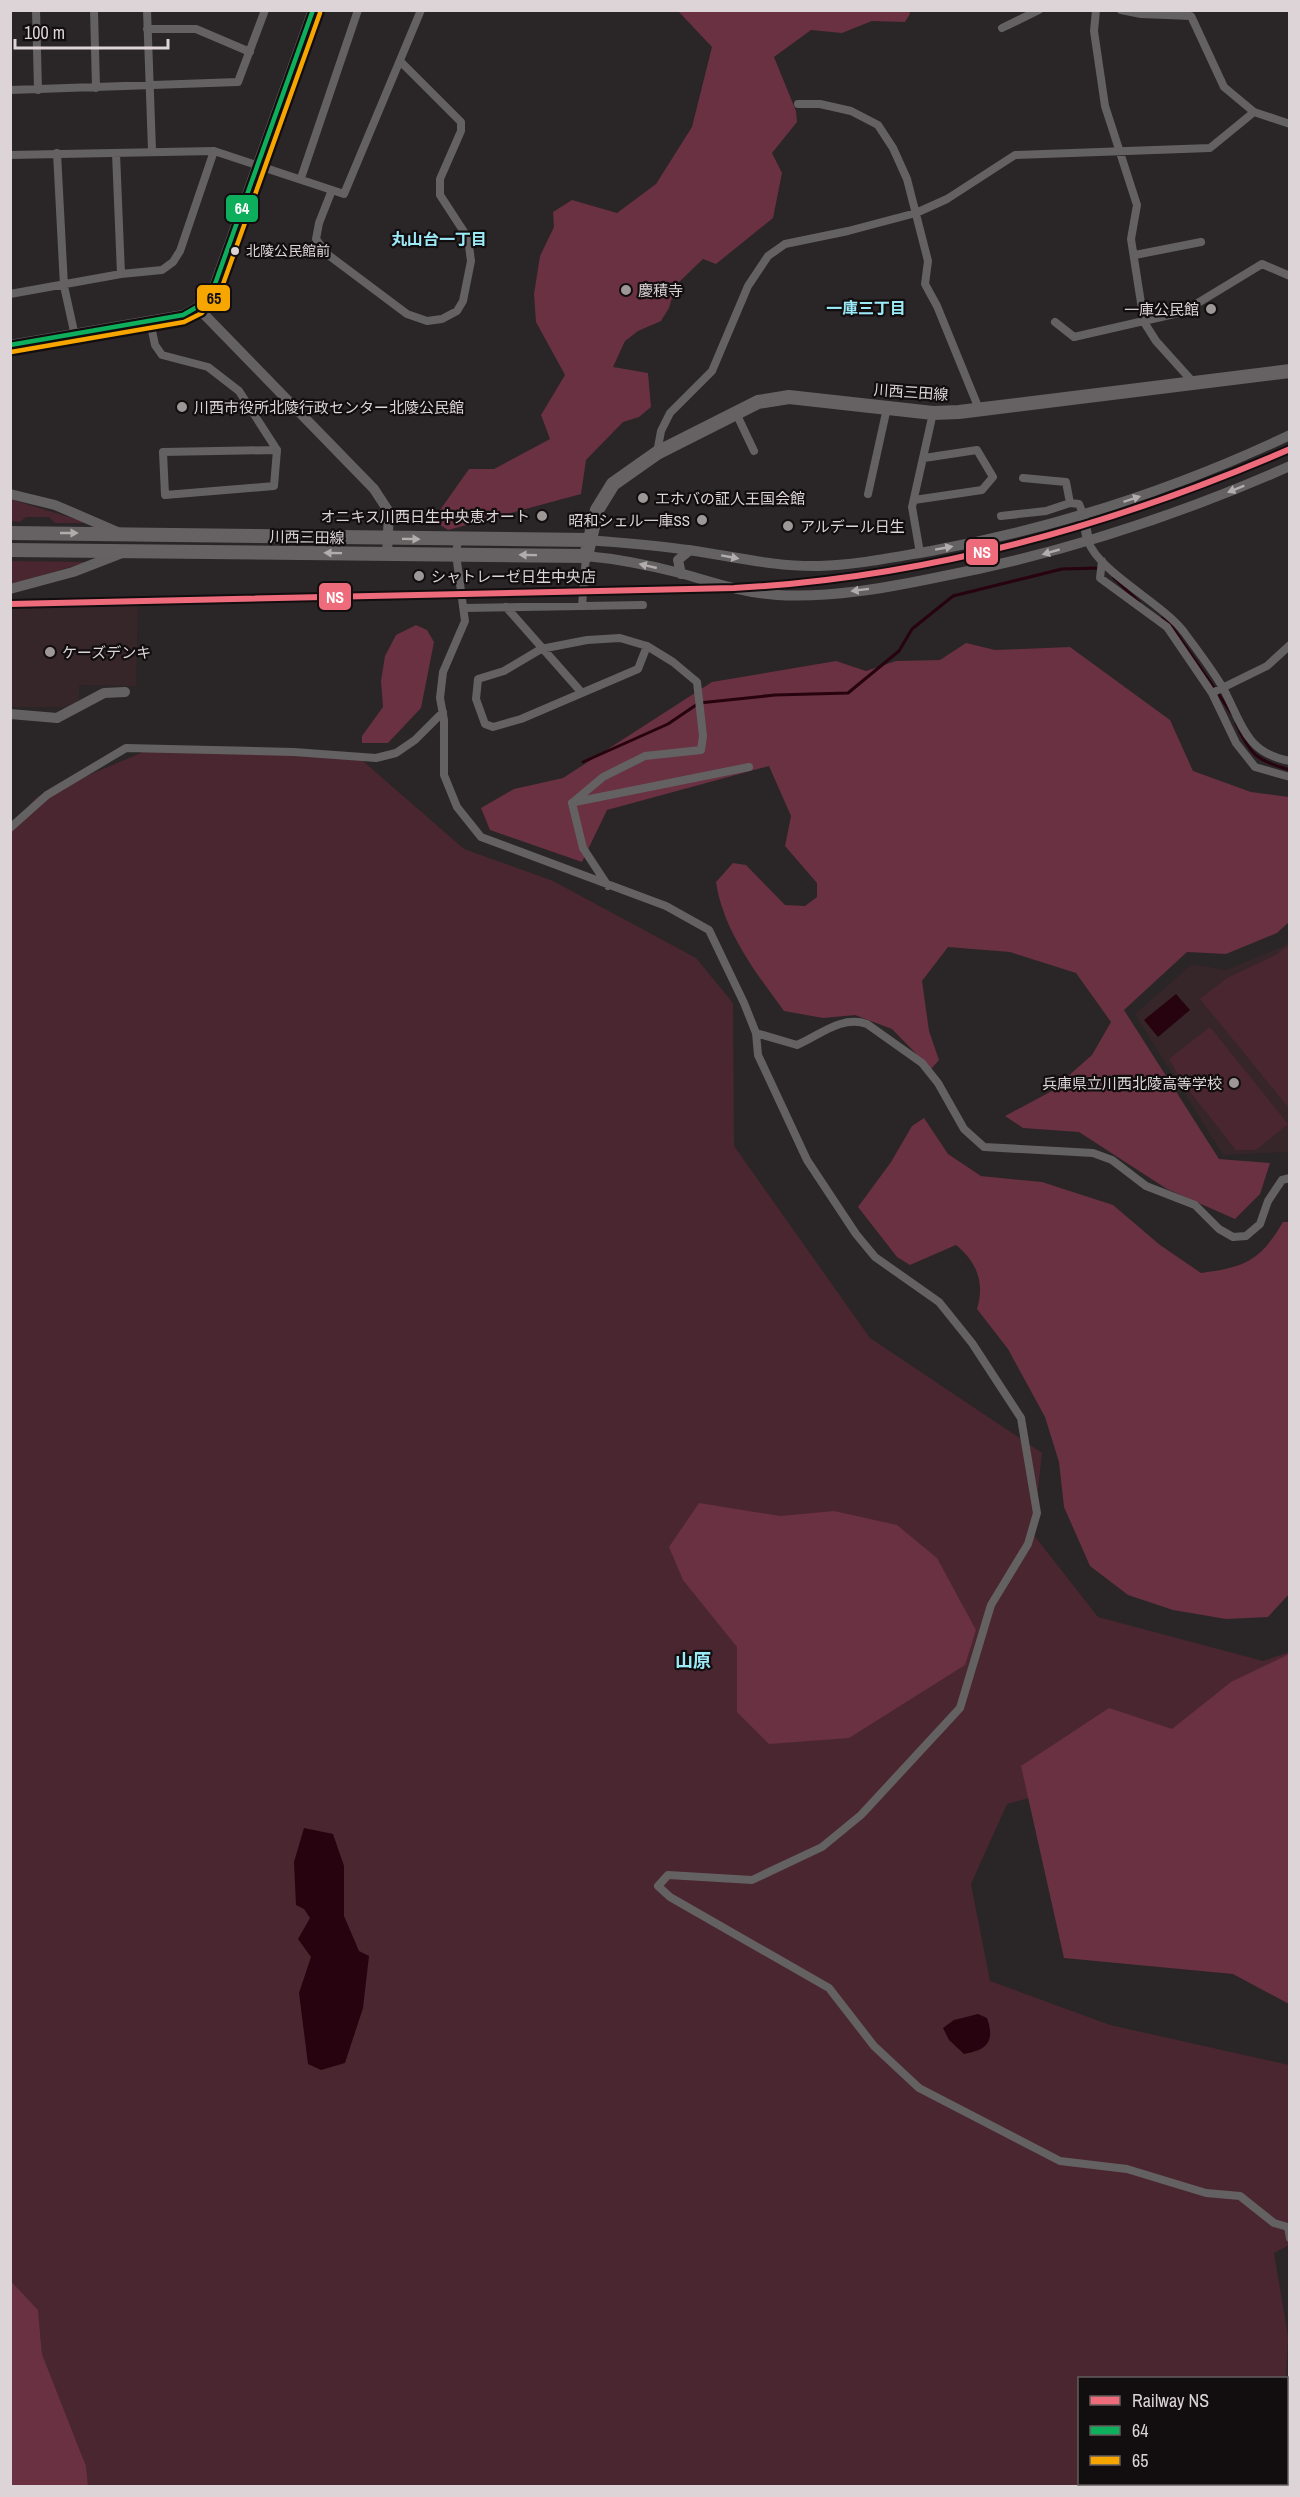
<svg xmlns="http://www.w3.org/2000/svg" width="1300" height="2497" font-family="'Archivo Narrow','Noto Sans JP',sans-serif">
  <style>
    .built { fill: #36262a }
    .green { fill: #4a2630 }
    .forest { fill: #693142 }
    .water { fill: #27030f }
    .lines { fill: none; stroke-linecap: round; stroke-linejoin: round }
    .stream { stroke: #27030f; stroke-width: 3 }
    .minor { stroke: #646162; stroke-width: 8 }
    .tertiary { stroke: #646162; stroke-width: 10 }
    .primary { stroke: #666162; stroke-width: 14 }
    .bus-1-casing { stroke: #120d0e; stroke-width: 9 }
    .bus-2-casing { stroke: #120d0e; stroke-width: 9 }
    .bus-1 { stroke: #0daf5c; stroke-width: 4.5 }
    .bus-2 { stroke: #f7a600; stroke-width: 4.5 }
    .rail-1-casing { stroke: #120d0e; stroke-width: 10 }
    .rail-1 { stroke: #ee6b7c; stroke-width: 6 }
    .oneway { fill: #b2acad }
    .oneway2 { fill: #b3acad }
    .bus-dot { fill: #dcd4d6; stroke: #120d0e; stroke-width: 2 }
    .poi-dot { fill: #9e9798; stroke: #120d0e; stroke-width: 2 }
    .labels { text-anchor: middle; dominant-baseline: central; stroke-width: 4.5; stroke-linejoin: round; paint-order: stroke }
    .bus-label { font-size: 14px; fill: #dcd4d6; stroke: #120d0e; text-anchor: start }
    .poi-label { font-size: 15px; fill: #dcd4d6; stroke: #120d0e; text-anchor: start }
    .street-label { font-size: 15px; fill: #dcd4d6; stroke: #120d0e }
    .neighbourhood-label { font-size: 16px; font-weight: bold; fill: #9beaf8; stroke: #120d0e }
    .quarter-label { font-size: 18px; font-weight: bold; fill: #9beaf8; stroke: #120d0e }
    .line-badge { stroke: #120d0e; stroke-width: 2 }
    .badge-label { font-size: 16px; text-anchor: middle; font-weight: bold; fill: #fff }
    .pale-badge-label { font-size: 16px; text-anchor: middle; font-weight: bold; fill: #111 }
  </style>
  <rect width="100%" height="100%" fill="#2a2526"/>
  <path class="built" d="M11 599 138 602 136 686 79 685V699L71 707H11Z
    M1289 940V1152L1223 1155 1135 1014 1192 964 1226 970 1284 946Z"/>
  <path class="green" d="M10 499 88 523H55L49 517H26L20 522 11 521Z
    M11 561 88 562 11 584Z
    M148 750 356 755 464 849 553 881 696 958 733 1003 734 1146 870 1338 1042 1453 1033 1534 1098 1617 1263 1661 1289 1652V1706L1113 1775 1007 1804 971 1884 990 1981 1110 2025 1289 2065V2245L1274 2253 1288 2336 1286 2378H1080V2484H1279V2486H88L86 2466 42 2354 38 2310 10 2280V826L37 797Z
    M1289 945V1108L1200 999 1227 978 1276 955Z
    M1210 1027 1288 1124 1256 1150H1236L1183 1083 1169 1059Z"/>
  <path class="forest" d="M678 11 909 10 910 14 905 22 872 21 842 33 811 30 774 57 796 111 797 122 772 153 782 173 773 218 716 264 703 259 676 285 669 308 661 321 638 331 625 341 613 367 648 373 651 407 639 417 623 422 586 460 581 494 448 530 433 520 469 469H494L550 439 541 415 565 375 536 322 534 294 540 256 554 227 553 212 572 200 617 213 656 184 692 127 712 47Z
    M416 625 427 630 434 642 421 708 388 743H362V736L383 707 381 681 385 656 396 635Z
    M966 643 995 650 1070 647 1170 720 1193 771 1251 792 1289 797V922L1277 933 1226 954 1187 952 1124 1010 1219 1159 1270 1163 1260 1194 1235 1219 1167 1189 1079 1132 1023 1128 1005 1116 1050 1092 1092 1055 1111 1022 1076 973 1010 952 948 947 922 981 929 1031 939 1060 931 1069 892 1029 855 1015 823 1018 784 1011C756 973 723 930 716 882L733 863 746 865 785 905 805 906 817 897V883L785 846 791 816 769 766 607 810 582 862 490 830 481 808 514 789 563 778 712 682 836 661 866 671 896 661 940 660Z
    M924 1118 948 1154 981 1176 1042 1182 1113 1205 1160 1245 1201 1273C1245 1267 1260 1261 1283 1222H1289V1594L1268 1617 1226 1619 1173 1610 1128 1595 1090 1566 1064 1507 1059 1462 1045 1417 1008 1349 977 1309C985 1283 977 1262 956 1245L910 1265 897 1257 858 1207 891 1162 912 1126Z
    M699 1503 780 1516 834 1511 897 1525 937 1558 976 1630 965 1665 849 1738 769 1744 737 1712V1647L683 1580 669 1547Z
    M1289 1654V2004L1233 1974 1064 1958 1021 1766 1109 1708 1172 1729 1231 1682Z
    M10 2280 38 2310 42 2354 86 2466 88 2486H11Z
    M1289 2426V2486H1280V2484H1286Z"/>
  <path class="water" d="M1176 994 1190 1010 1158 1037 1144 1020Z
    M304 1828 333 1834 344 1866V1916L359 1951 369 1956 363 2008 345 2063 321 2070 308 2064 299 1993 311 1957 298 1939 310 1918 304 1909 296 1905 294 1862Z
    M978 2014 987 2018C995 2041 988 2050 964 2054L949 2040 943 2028 954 2020Z"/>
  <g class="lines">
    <path class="stream" d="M1114 578 1139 602
      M1162 618 1171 625 1232 714
      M1236 723C1249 754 1257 761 1290 770
      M583 762 668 724 699 703 775 695 848 693 899 651 912 629 953 596 1062 569 1099 568"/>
    <path class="minor" d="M36 10 38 90
      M94 10 96 88
      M147 10 152 150
      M1096 10 1094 31 1105 106 1137 205 1131 239 1144 322 1156 341 1192 381
      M1121 10 1141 14 1191 16 1224 87 1254 112
      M1002 28 1039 10
      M147 29H196L250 52
      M10 90 238 82 265 10
      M798 104H820L851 111 878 125 893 148 907 179 928 261 925 284 937 306 979 409
      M57 153 64 286 75 336
      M116 153 121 274
      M10 155 214 151 344 194 421 10
      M301 178 358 10
      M332 190 319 223 316 239 327 254 407 314 427 321 442 319 457 311 463 301 471 261 468 238 440 195V179L461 131V122L400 61
      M1135 255 1201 242
      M10 294 121 274 162 270 173 262 180 251 214 151
      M150 321 155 345 162 355 208 367 239 391 277 450 274 486 165 495 163 452 277 450
      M1055 322 1074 337 1183 312 1262 264 1290 276
      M736 413 754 451
      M657 453 661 431 670 413 712 371 748 286 768 256 785 244 848 231 916 213 947 199 1015 155 1210 148 1254 112 1290 124
      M1023 478 1066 482 1070 503
      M868 494 887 408
      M914 500 982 490 993 477 977 450 924 458
      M1001 516 1046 511 1070 503 1079 504 1083 514
      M458 540 456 554 465 621 443 672 440 698 444 720V775L457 807 481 837 666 906 709 930 744 1003 756 1033 758 1055 807 1160 856 1234 875 1257 939 1302 972 1343 1021 1418 1037 1513 1028 1544 991 1605 960 1708 861 1815 822 1847 752 1880 668 1875 658 1886 670 1897 829 1988 874 2046 919 2088 1060 2161 1127 2169 1206 2193 1240 2196 1274 2223 1288 2227 1290 2238
      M1088 541C1099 572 1162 603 1184 632 1197 650 1212 669 1223 688 1242 723 1245 753 1290 761
      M920 553 912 507 933 413
      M1102 561 1100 578 1167 627 1212 693 1236 743 1255 767 1290 777
      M582 606 586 556
      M506 607 582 693
      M464 608 643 605
      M620 638 647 646 638 669 521 719 493 727 485 724 476 699 478 679 504 671 541 649 587 640Z
      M1212 693 1267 666 1290 645
      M575 802 749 767
      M572 803 603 777 645 756 701 750 703 736 697 682 673 662 647 646
      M572 803 583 848 608 886
      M10 828 47 795 126 748 294 752 376 758 396 753 415 740 443 712
      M756 1033 797 1045C820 1035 842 1015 867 1024L922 1063 938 1083 964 1129 984 1147 1093 1153 1112 1160 1146 1186 1195 1205 1219 1229 1233 1237 1246 1236 1260 1224 1268 1201 1282 1180 1290 1178"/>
    <path class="tertiary" d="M197 307 374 489 389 512 387 554
      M10 345 183 315 197 307 215 284 313 10
      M10 494 55 505 120 533
      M1083 514 1088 541
      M589 540C622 543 655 545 688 550 732 556 774 567 819 566 857 565 894 557 931 551 1055 528 1176 489 1290 435
      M586 556C618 559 649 565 680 573 712 582 743 593 777 595 831 598 886 588 939 577 1060 554 1177 516 1290 466
      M681 574 678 560 690 550
      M10 589 73 572 122 553
      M10 714 57 718 104 693 125 692"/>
    <path class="primary" d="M10 533 589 540
      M10 550 586 556 597 510 613 484 657 453 758 402 789 397 933 413 959 412 1290 371"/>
    <defs>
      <path id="bus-1" d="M10 345 183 315 197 307 215 284 313 10"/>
      <path id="bus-2" d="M11 352 184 322 202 313 222 287 320 13"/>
    </defs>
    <use href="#bus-1" class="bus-1-casing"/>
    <use href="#bus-2" class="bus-2-casing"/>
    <use href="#bus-1" class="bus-1"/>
    <use href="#bus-2" class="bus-2"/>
    <defs>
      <path id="rail-1" d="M10 604 734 588C927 578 1112 526 1290 449"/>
    </defs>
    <use href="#rail-1" class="rail-1-casing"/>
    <use href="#rail-1" class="rail-1"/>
  </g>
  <defs><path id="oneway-solid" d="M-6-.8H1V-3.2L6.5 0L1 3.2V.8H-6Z" transform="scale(1.5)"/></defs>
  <g class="oneway">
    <use href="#oneway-solid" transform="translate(1236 489) rotate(158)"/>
    <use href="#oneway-solid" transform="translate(1132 499) rotate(-18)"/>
    <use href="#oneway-solid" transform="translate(944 548) rotate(-10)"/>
    <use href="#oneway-solid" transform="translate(1051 552) rotate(164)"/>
    <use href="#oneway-solid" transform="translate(730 557) rotate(10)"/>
    <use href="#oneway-solid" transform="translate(648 566) rotate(-167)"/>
    <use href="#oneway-solid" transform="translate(860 590) rotate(173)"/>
  </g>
  <g class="oneway2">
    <use href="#oneway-solid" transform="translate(69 533)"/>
    <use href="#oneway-solid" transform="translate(411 539) rotate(1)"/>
    <use href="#oneway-solid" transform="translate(333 553) rotate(-179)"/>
    <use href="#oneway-solid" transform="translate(528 555) rotate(-179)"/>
  </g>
  <circle class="bus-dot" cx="235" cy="251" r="5"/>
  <g class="poi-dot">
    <circle cx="626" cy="290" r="6"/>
    <circle cx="1211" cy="309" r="6"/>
    <circle cx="182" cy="407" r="6"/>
    <circle cx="643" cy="498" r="6"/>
    <circle cx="542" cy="516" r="6"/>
    <circle cx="702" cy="520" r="6"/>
    <circle cx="788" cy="526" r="6"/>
    <circle cx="419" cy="576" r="6"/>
    <circle cx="50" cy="652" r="6"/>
    <circle cx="1234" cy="1083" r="6"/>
  </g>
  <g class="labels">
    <g class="bus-label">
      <text x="246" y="251">北陵公民館前</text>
    </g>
    <g class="poi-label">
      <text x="638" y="290">慶積寺</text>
      <text x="1199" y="309" text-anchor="end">一庫公民館</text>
      <text x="194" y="407">川西市役所北陵行政センター北陵公民館</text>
      <text x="655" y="498">エホバの証人王国会館</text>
      <text x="530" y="516" text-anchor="end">オニキス川西日生中央恵オート</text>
      <text x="690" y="520" text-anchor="end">昭和シェル一庫SS</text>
      <text x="800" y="526">アルデール日生</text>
      <text x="431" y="576">シャトレーゼ日生中央店</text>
      <text x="62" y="652">ケーズデンキ</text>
      <text x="1222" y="1083" text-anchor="end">兵庫県立川西北陵高等学校</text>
    </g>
    <g class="street-label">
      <text transform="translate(911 392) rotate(4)">川西三田線</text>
      <text transform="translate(307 537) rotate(1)">川西三田線</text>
    </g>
    <g class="neighbourhood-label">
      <text x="439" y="239">丸山台一丁目</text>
      <text x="866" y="308">一庫三丁目</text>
    </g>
    <g class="quarter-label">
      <text x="693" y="1660">山原</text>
    </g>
  </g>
  <g class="line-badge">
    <rect x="225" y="194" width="34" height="29" rx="6" fill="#0daf5c"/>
    <rect x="196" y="284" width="35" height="28" rx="6" fill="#f7a600"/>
    <rect x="965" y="538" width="34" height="28" rx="6" fill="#ee6b7c"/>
    <rect x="318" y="582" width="34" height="29" rx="6" fill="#ee6b7c"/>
  </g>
  <g class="badge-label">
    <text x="242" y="214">64</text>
    <text x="982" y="558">NS</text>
    <text x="335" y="603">NS</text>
  </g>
  <g class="pale-badge-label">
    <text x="214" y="304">65</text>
  </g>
  <rect width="1300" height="2497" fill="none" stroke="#dcd4d6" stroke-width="24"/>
  <rect x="1078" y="2377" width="210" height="108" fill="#120d0e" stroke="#635d5e" stroke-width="1.5"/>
  <rect x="1090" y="2396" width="30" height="9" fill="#ee6b7c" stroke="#635d5e" stroke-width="1.5"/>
  <text x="1132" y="2407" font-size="18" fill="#dcd4d6">Railway NS</text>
  <rect x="1090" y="2426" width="30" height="9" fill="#0daf5c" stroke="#635d5e" stroke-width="1.5"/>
  <text x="1132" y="2437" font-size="18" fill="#dcd4d6">64</text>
  <rect x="1090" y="2456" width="30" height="9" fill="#f7a600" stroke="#635d5e" stroke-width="1.5"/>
  <text x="1132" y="2467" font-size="18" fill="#dcd4d6">65</text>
  <path d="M15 39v9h153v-9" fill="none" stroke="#dcd4d6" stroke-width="3"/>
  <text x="24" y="39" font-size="18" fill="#dcd4d6" stroke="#120d0e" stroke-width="4.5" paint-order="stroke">100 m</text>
</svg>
